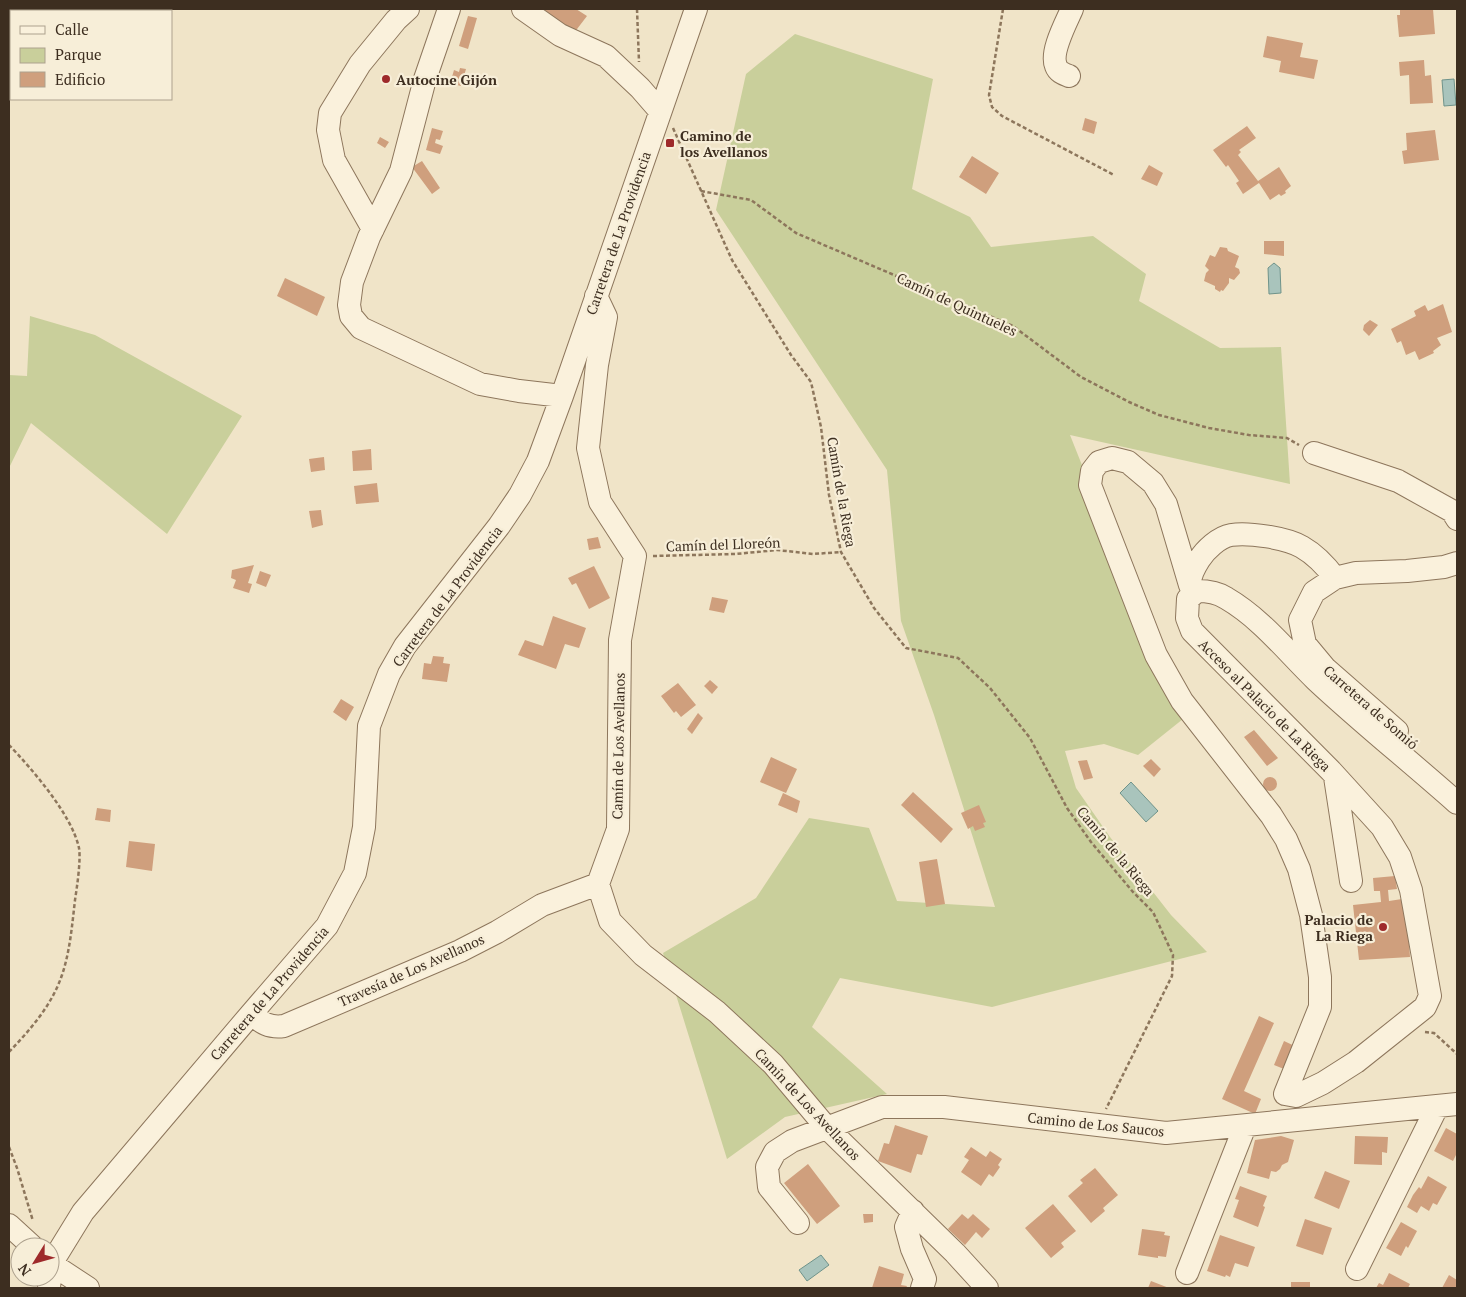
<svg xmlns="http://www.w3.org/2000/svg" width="1466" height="1297" font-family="'PT Serif',serif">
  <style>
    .green { fill: #c9cf9b }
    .water { fill: #a9c4bc; stroke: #6f938a }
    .building { fill: #cf9f7d }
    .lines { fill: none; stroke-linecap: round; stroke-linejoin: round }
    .minor-casing { stroke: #8d765c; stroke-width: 24 }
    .path { stroke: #8d765c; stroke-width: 2.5; stroke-dasharray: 4 2.5; stroke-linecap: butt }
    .minor { stroke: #faf1dc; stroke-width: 22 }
    .poi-dot { fill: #9e2a2b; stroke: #f7eed8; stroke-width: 2 }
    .labels { text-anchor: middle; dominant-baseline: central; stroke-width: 4.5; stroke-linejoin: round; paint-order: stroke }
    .poi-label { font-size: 14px; font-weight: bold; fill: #3d2e20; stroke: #f7eed8; text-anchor: start }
    .street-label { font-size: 14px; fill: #3d2e20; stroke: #f7eed8 }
  </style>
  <rect width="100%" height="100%" fill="#f0e4c8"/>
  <path class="green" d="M795 34 933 79 912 189 970 217 991 247 1093 236 1146 274 1139 301 1220 348 1281 347 1290 484 1070 435 1183 719 1138 755 1104 744 1065 751 1076 788 1110 837 1171 915 1207 952 992 1007 840 978 812 1027 887 1094 785 1117 727 1159 663 953 756 898 809 818 869 828 897 901 995 907 934 715 901 621 887 470 716 210 746 74Z
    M30 316 95 335 242 416 167 534 31 423 9 468V375L27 376Z"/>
  <path class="water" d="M1454 79 1456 105 1444 106 1442 80Z
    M1274 263 1280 268 1281 293 1269 294 1268 268Z
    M1131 782 1158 811 1146 822 1120 793Z
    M821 1255 829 1265 807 1281 799 1270Z"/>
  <path class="building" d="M547 9H576L587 16 574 33 544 12Z
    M1400 9H1433L1435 34 1399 37 1397 15H1400Z
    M468 16 477 18 468 49 459 46Z
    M1267 36 1303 43 1300 57 1318 60 1314 79 1279 72 1281 61 1263 57Z
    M1424 60 1425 76 1431 75 1433 103 1410 104 1409 75 1400 76 1399 62Z
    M460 68 466 69 461 86 457 85 459 79 452 77 454 70 459 72Z
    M1085 118 1097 122 1094 134 1082 130Z
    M1247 126 1256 138 1239 150 1241 152 1238 155 1258 181 1279 167 1291 186 1285 191 1286 193 1281 196 1279 194 1270 200 1259 183 1243 194 1236 183 1239 181 1228 165 1226 167 1213 150Z
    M432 128 443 131 440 140 436 139 435 143 443 146 440 154 426 150Z
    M1435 130 1439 160 1404 164 1402 151 1407 150 1406 133Z
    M380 137 389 142 385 148 377 143Z
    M972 156 999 173 986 194 959 177Z
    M422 161 440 188 432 194 412 167Z
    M1149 165 1163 173 1157 186 1141 179Z
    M1264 241H1284V256L1264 254Z
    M1220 247 1227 248 1228 251 1239 256 1235 267 1239 269 1240 273 1234 280 1229 278V283L1223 291 1221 290 1220 292 1215 289V286L1204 281 1206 273 1209 270 1205 266 1210 255 1215 257Z
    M285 278 325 297 317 316 277 296Z
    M1443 304 1452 332 1437 338 1441 345 1433 351 1434 353 1419 360 1415 351 1406 355 1401 341 1397 343 1391 329 1416 316 1414 311 1425 305 1428 311Z
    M1370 320 1378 325 1369 336 1363 330 1364 325Z
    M371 449 372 470 353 471 352 451Z
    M324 457 325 470 311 472 309 459Z
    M377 483 379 502 356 504 354 486Z
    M321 510 323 525 312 528 309 511Z
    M598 537 601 548 589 550 587 539Z
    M254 565 248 583 252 584 249 593 233 588 236 580 231 578 232 570Z
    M594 566 610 598 589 609 576 583 572 585 568 578Z
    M260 571 271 575 266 587 256 583Z
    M712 597 728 600 724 613 709 610Z
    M553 616 586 628 579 648 565 644 556 669 518 655 525 640 543 646Z
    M433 656 444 657 443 663 450 664 447 682 422 679 424 663 431 664Z
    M710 680 718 687 712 694 704 686Z
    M678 683 696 705 681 717 676 711 674 713 661 696Z
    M341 699 354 707 346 721 333 712Z
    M698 713 703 718 692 734 687 729Z
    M1254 730 1278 758 1267 766 1244 737Z
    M771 757 797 769 786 793 760 782Z
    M1151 759 1161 769 1154 777 1143 766Z
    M1087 760 1093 778 1084 780 1078 761Z
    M1263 784a7 7 0 1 1 14 0a7 7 0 1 1-14 0Z
    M913 792 953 829 941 843 901 805Z
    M783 793 800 801 797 813 778 805Z
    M979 805 986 822 983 823 985 827 975 831 973 826 968 829 961 813Z
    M97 808 111 810 110 822 95 820Z
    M129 841 155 844 152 871 126 867Z
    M937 859 945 904 926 907 919 862Z
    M1395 876 1397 889 1388 890 1389 901 1402 899 1404 913 1408 912 1411 942H1409L1410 957 1359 960 1353 905 1381 902 1380 891H1374L1373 878Z
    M1259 1016 1274 1023 1244 1091 1261 1099 1255 1114 1222 1099Z
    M1284 1041 1299 1048 1289 1071 1274 1065Z
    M895 1125 928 1136 922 1155 917 1154 911 1173 878 1161 884 1143 889 1144Z
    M1446 1128 1457 1134V1153L1453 1161 1434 1151Z
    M1281 1136 1294 1140 1288 1162 1282 1165 1280 1169 1276 1172 1271 1171 1269 1179 1247 1173 1255 1140Z
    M1355 1136 1388 1137 1387 1153 1382 1152V1165L1354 1164Z
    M971 1147 986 1157 990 1151 1002 1159 998 1165 1000 1167 993 1177 989 1174 981 1186 961 1172 969 1160 964 1157Z
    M808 1164 840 1206 817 1224 784 1183Z
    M1095 1168 1118 1195 1103 1208 1105 1211 1091 1223 1068 1196 1083 1183 1080 1180Z
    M1325 1171 1350 1181 1339 1209 1314 1198Z
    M1428 1176 1447 1187 1437 1205 1433 1203 1429 1211 1421 1206 1417 1213 1407 1207 1413 1195 1419 1187 1421 1189Z
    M1240 1186 1267 1196 1263 1206 1265 1207 1258 1227 1233 1217 1239 1200 1235 1199Z
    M1053 1204 1076 1231 1061 1243 1064 1247 1051 1258 1025 1228Z
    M863 1214H873V1222L864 1223Z
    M962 1214 968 1219 973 1214 990 1229 982 1238 976 1232 965 1245 948 1229Z
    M1305 1219 1332 1228 1323 1255 1296 1246Z
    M1401 1222 1417 1231 1408 1248 1406 1246 1401 1256 1386 1248Z
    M1142 1229 1165 1232 1164 1235 1170 1236 1166 1257 1158 1256V1258L1138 1255Z
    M1220 1235 1255 1247 1248 1267 1235 1263 1230 1277 1226 1275 1225 1277 1207 1271Z
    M879 1266 904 1274 901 1285 907 1286 906 1288H872Z
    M1389 1273 1410 1284 1408 1288H1376L1379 1283 1383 1285Z
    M1449 1275 1457 1280V1288H1442Z
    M1151 1281 1169 1288H1148Z
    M1291 1282H1310V1288H1291Z"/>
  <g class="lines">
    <defs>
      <path id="minor" d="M449 9 425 79 401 171 369 237 352 282 349 305 351 316 361 328 480 384 519 391 562 396
        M523 9 560 35 606 56 640 88 660 111
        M1069 76C1064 74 1058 72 1056 66 1050 52 1066 23 1072 9
        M373 229 334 160 328 130 330 113 360 64 396 20 408 9
        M596 296 606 317 597 365 588 448 600 502 635 556 620 640 618 829 598 884 610 921 643 955 717 1012 773 1064 826 1127 955 1253 987 1288
        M1314 453 1398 481 1452 511 1457 519
        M1190 585 1166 504 1153 483 1128 462 1112 458 1099 462 1092 471 1090 485 1156 655 1182 701 1271 815 1286 839 1299 869 1311 915 1320 977V1007L1285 1094 1296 1096 1323 1083 1356 1062 1425 1007 1430 996 1411 890 1400 857 1382 827 1331 771 1192 631 1187 618 1188 599 1197 591C1208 591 1217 592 1226 598 1262 619 1287 652 1316 680 1362 723 1411 762 1457 803
        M1191 588C1188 579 1194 568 1199 560 1205 550 1219 537 1231 535 1248 532 1287 538 1302 547 1316 555 1326 566 1335 578
        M1397 731 1325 668 1305 644 1300 620 1314 592 1335 578 1356 573 1407 571 1444 567 1457 563
        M1335 777 1351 881
        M251 1014C262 1023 269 1028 284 1026L460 951 497 932 542 905 598 884
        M913 1211 906 1227 912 1249 925 1279 922 1288
        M798 1223 769 1187 767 1167 775 1152 792 1141 882 1107H944L1166 1133 1457 1104
        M9 1225 33 1247
        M50 1263 88 1288
        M1357 1269 1437 1107
        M1187 1273 1245 1126
        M49 1288 51 1264 83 1212 251 1014 327 926 355 873 364 827 369 726 389 674 405 646 499 526 520 495 538 461 562 396 696 9"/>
    </defs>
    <use href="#minor" class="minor-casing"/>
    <path class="path" d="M637 9 639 62
      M1003 9 989 95 992 107 1002 116 1114 175
      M673 128 732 260 791 355 811 382 821 427 829 495 841 552 874 608 906 648 958 658 990 688 1030 738 1067 808 1091 842 1133 892 1153 912 1173 955 1172 976 1106 1109
      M701 191 751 200 796 233 1013 326 1081 377 1129 402 1159 415 1209 428 1249 435 1287 438 1299 445
      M653 556 735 554 777 550 813 554 841 552
      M9 745C32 769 72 815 79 848 81 860 77 887 75 900 72 926 70 951 62 975 52 1005 30 1030 9 1052
      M1425 1032 1434 1033 1457 1054
      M9 1147 17 1168 33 1221"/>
    <use href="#minor" class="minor"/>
  </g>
  <g class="poi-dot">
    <circle cx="386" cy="79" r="5"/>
    <rect x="665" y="138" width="10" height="10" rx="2.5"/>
    <circle cx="1383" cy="927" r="5"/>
  </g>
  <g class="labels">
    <g class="poi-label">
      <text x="396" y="79">Autocine Gijón</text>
      <text x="680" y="135">Camino de<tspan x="680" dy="16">los Avellanos</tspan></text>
      <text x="1373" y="919" text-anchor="end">Palacio de<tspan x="1373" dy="16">La Riega</tspan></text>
    </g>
    <g class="street-label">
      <text transform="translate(618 233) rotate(-71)">Carretera de La Providencia</text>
      <text transform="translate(957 304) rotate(25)">Camín de Quintueles</text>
      <text transform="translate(842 492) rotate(80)">Camín de la Riega</text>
      <text transform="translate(723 544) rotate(-2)">Camín del Lloreón</text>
      <text transform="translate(447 596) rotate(-53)">Carretera de La Providencia</text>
      <text transform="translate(1265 705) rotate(45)">Acceso al Palacio de La Riega</text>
      <text transform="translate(1371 707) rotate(41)">Carretera de Somió</text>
      <text transform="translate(618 746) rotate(-89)">Camín de Los Avellanos</text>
      <text transform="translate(1116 851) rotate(50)">Camín de la Riega</text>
      <text transform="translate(411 970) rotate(-24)">Travesía de Los Avellanos</text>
      <text transform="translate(269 993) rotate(-49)">Carretera de La Providencia</text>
      <text transform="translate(808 1104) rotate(47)">Camín de Los Avellanos</text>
      <text transform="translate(1096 1124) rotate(6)">Camino de Los Saucos</text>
    </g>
  </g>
  <rect width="1466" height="1297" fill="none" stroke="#3d2e20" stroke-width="20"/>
  <rect x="10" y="10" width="162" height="90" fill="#f7eed8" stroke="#ada18e"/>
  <rect x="20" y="26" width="25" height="8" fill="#faf1dc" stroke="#ada18e"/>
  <text x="55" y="35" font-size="15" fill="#3d2e20">Calle</text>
  <rect x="20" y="48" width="25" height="15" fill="#c9cf9b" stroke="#ada18e"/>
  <text x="55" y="60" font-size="15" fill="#3d2e20">Parque</text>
  <rect x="20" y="72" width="25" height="15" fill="#cf9f7d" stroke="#ada18e"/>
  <text x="55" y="85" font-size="15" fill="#3d2e20">Edificio</text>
  <g transform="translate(35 1262) rotate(233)"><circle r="24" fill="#f7eed8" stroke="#ada18e"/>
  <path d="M0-4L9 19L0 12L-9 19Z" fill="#9e2a2b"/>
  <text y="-8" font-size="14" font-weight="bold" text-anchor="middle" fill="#3d2e20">N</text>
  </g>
</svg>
